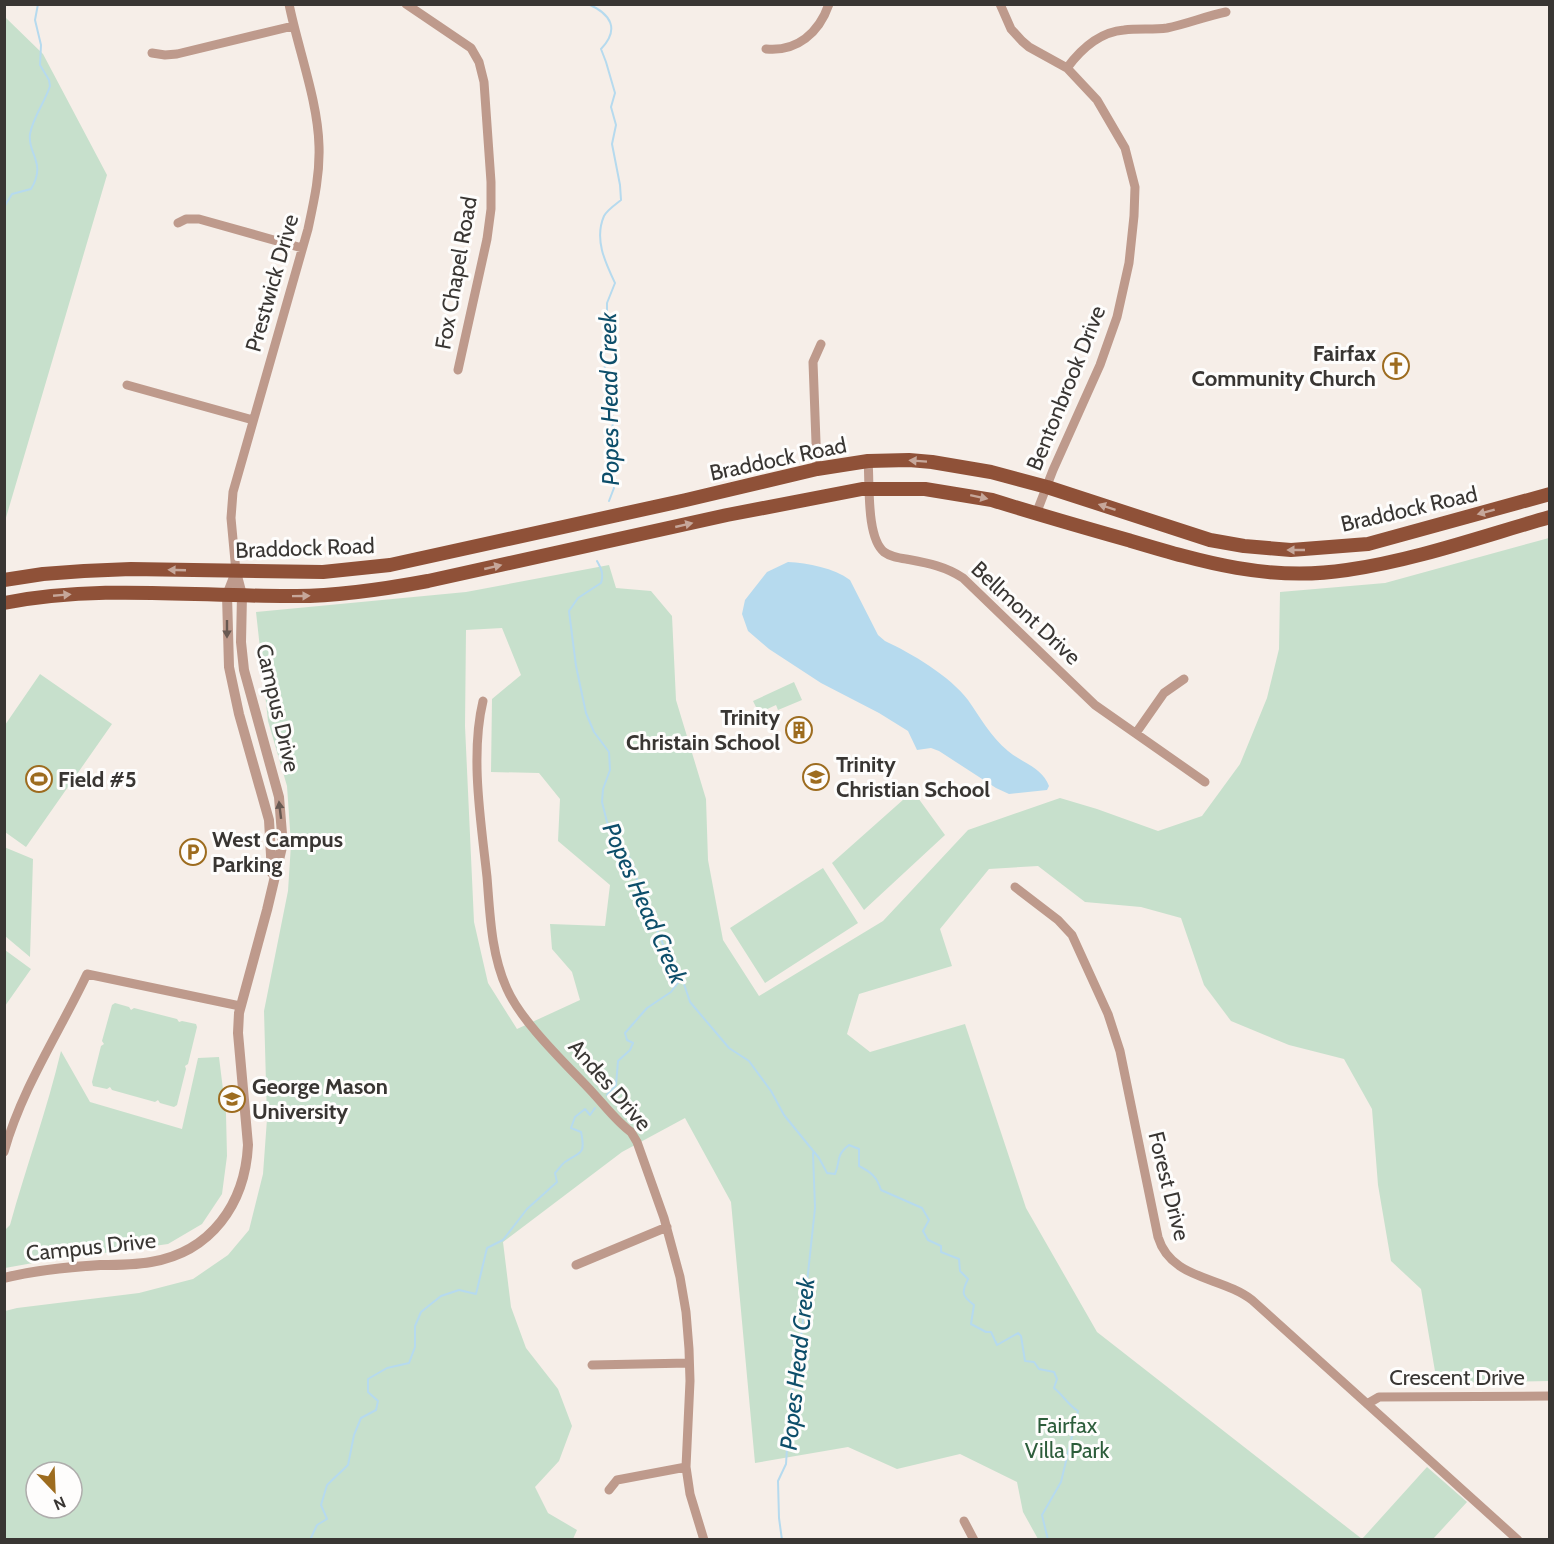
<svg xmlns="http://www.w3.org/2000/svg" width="1554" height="1544" font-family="Cabin,sans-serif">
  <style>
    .green { fill: #c7e0cc; fill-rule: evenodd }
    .water { fill: #b6daee }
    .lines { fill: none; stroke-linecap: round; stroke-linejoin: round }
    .stream { stroke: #b6daee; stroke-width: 2 }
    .minor { stroke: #be9a8c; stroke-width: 9 }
    .tertiary { stroke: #be9a8c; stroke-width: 10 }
    .primary { stroke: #8f5138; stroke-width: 14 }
    .oneway { fill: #c6a79a }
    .oneway2 { fill: #685952 }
    .labels { text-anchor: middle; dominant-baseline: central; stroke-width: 6; stroke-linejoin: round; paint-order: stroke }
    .street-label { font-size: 22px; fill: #393633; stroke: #fefdfc }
    .poi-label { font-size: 22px; font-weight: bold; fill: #393633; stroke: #fefdfc; text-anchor: start }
    .park-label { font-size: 22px; fill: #2d5d3b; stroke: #fefdfc }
    .water-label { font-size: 24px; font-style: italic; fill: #0d4e6a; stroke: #fefdfc }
  </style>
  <rect width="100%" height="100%" fill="#f6eee8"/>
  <path class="green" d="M5 17 43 54 107 175 5 521Z
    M1549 538V1381L1437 1383 1421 1289 1391 1261 1378 1185 1372 1109 1344 1059 1289 1045 1231 1021 1204 985 1181 918 1141 907 1085 902 1038 866 989 869 940 929 952 966 859 994 847 1034 870 1052 965 1024 1026 1208 1097 1332 1362 1539 1427 1467 1467 1502 1433 1539H1038L1023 1512 1017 1482 960 1454 897 1469 848 1447 755 1463 731 1202 685 1118 622 1152 503 1242 511 1307 526 1348 558 1389 572 1426 559 1461 535 1487 548 1513 577 1530 573 1539 5 1540V1311L17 1308 139 1293 193 1279 228 1255 249 1230 263 1174 267 1119 264 1011 288 891 291 844 287 786 268 721 256 612 466 592 609 565 616 588 651 591 672 616 676 700 706 799 708 860 723 940 759 996 883 921 968 830 1060 798 1097 809 1158 831 1202 816 1240 764 1267 698 1279 649 1280 592 1385 583ZM502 628 521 675 492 699 491 772 539 773 560 799 558 841 610 885 605 926 550 924 552 949 572 972 580 1000 517 1029 488 983 474 922 465 726 466 630ZM36 1472H72V1508H36Z
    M40 674 112 724 26 847 5 832V725Z
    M794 682 802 700 778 710 776 705 759 713 753 701Z
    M913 791 945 835 864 910 832 863Z
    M4 847 33 859 30 957 5 936Z
    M823 868 858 923 765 983 730 928Z
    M5 950 31 969 5 1006Z
    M115 1003 129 1007 131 1010 134 1008 177 1019 179 1022 182 1021 196 1024 197 1027 188 1064 185 1066 186 1069 177 1105 174 1107 160 1103 158 1100 155 1102 112 1090 110 1087 107 1089 93 1086 92 1082 101 1046 104 1044 102 1041 112 1005Z
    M61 1051 90 1102 182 1129 198 1058 219 1057 226 1114 227 1156 222 1194 202 1224 168 1244 33 1263 5 1268V1230L10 1225C26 1167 47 1110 61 1051Z"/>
  <path class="water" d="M788 562C808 563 834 568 850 580L878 635 885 641C911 653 950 676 968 700 980 717 991 737 1008 751 1022 763 1042 767 1049 786L1047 790 1009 794 996 788 939 751 931 748 917 750 908 731 879 713 821 683 769 649 748 631 742 614 745 600 767 572Z"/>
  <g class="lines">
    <path class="stream" d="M588 4C611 14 620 29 601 49L606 62 615 93 611 107 616 125 612 144 620 185 621 200C616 204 607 210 604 216 594 239 605 262 615 283L607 303V330L604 355 607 405 614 419 609 442 614 488 609 501
      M4 207 12 194 31 189C47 162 27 154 30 134 33 117 45 102 50 86L49 80 40 65 41 45 35 20 38 4
      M597 561C601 568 604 574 601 583L578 598 569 611 576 666 586 713 594 732 609 752 610 770 603 789 602 802 607 822 623 845 634 867 639 888 663 944 682 978 690 1002 729 1048 749 1061 771 1091 784 1115 819 1158 827 1173 835 1174C841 1160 835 1156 849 1145L859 1149V1166C871 1172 877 1177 881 1190L922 1208 929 1220 923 1231 928 1240 941 1246V1252L959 1259 960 1271 968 1279C961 1293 962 1296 974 1305L971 1324 986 1332H991L997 1345 1018 1333 1021 1336 1025 1361 1034 1362 1039 1369 1054 1372 1057 1379 1054 1388C1064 1396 1067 1404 1078 1411L1061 1482 1042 1515 1048 1540
      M607 1095 616 1085 618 1061 630 1050 633 1043 627 1040 625 1033 647 1008 671 992 681 979
      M310 1540 317 1525 327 1519 321 1505 327 1485 348 1465 354 1435 361 1418 376 1410 378 1401 368 1392V1379L387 1368 409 1363 415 1347V1326L421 1312 441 1296 459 1290 476 1294 487 1248 503 1240 527 1209 557 1182 555 1173C558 1170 561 1165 565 1162 580 1151 586 1156 581 1132L571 1128 575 1117 585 1109 590 1115 595 1108
      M782 1540 779 1518 778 1481 786 1464 789 1418 802 1329 815 1208 813 1153"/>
    <path class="minor" d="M406 4 471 48 479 62 484 82 491 182V209L487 239 458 370
      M1000 4 1011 29 1022 41 1029 47 1067 68 1097 100 1125 148 1135 187 1134 216 1129 263 1117 317 1100 365 1053 470 1036 514
      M766 49C797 52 819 33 829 4
      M152 53 165 55 177 54 293 26
      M1067 68C1081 49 1099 32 1124 30 1138 28 1153 30 1167 28 1187 24 1206 16 1226 12
      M178 223 186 219H199L302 248
      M127 385 253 420
      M868 461C870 484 866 537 884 552 891 557 898 558 906 559 927 563 945 566 963 578L1095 705 1205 782
      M817 469 813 362 821 344
      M236 572 231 518 233 492 308 229C314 201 320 175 319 146 318 101 298 49 289 4
      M483 701C470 755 481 822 487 877 490 914 491 954 507 989 522 1023 567 1065 593 1093 605 1106 617 1122 631 1132L637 1142 664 1218 680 1277 686 1312 689 1349 690 1381 686 1467 690 1494 704 1540
      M1136 733 1164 693 1184 679
      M1015 887 1058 920 1072 935 1108 1014 1120 1051 1158 1237C1171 1280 1221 1276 1252 1300L1518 1540
      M4 1152C22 1088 59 1033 87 974L240 1006
      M576 1265 667 1227
      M592 1365 689 1363
      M1367 1404 1379 1397 1550 1396
      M609 1490 617 1480 686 1467
      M964 1521 974 1540"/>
    <path class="tertiary" d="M236 572 227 595 229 667 239 714 269 820 272 873
      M4 1278C36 1270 68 1267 100 1265 117 1265 134 1265 151 1262 211 1252 245 1204 248 1145L238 1033 239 1013 267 910 282 847V834L279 797 244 670 241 642 242 595 236 572"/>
    <path class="primary" d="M4 580 43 574 84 571 131 569 323 572 390 565 686 500 817 469 868 461 909 460 932 462 991 472 1047 487 1210 540 1244 546 1291 550 1368 544 1550 494
      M4 603C101 584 199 597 297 596 341 596 385 589 428 581L727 515 862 489H925L992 500C1037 514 1082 527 1128 540 1202 562 1268 582 1347 570 1416 560 1483 536 1550 517"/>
  </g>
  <defs><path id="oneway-solid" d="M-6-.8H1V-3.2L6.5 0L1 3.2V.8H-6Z" transform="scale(1.5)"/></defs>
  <g class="oneway">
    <use href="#oneway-solid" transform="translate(918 461) rotate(-176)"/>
    <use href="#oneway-solid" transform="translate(979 497) rotate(12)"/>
    <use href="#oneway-solid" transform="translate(1107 507) rotate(-162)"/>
    <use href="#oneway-solid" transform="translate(1486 512) rotate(165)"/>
    <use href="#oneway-solid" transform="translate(684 525) rotate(-13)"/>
    <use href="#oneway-solid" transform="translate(1296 550) rotate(-180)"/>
    <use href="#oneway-solid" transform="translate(493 567) rotate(-13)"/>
    <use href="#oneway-solid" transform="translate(177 570) rotate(-178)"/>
    <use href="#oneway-solid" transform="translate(62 595) rotate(-5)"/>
    <use href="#oneway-solid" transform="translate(301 596) rotate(-1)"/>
  </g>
  <g class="oneway2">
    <use href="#oneway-solid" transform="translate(227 629) rotate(90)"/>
    <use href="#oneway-solid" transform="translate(280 810) rotate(-97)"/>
  </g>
  <defs>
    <symbol id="church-ring" viewBox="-11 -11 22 22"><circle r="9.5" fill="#fefdfc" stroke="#9d6c1f" stroke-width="1.5"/><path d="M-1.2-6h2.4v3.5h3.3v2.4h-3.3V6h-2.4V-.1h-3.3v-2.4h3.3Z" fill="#9d6c1f"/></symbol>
    <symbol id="building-ring" viewBox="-11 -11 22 22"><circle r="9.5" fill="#fefdfc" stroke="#9d6c1f" stroke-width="1.5"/><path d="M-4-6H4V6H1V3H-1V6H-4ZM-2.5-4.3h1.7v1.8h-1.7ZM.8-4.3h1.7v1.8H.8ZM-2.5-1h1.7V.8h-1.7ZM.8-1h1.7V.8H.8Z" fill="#9d6c1f"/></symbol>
    <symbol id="school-ring" viewBox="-11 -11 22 22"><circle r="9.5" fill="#fefdfc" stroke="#9d6c1f" stroke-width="1.5"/><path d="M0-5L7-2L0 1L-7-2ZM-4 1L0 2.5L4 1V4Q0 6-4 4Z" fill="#9d6c1f"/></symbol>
    <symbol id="stadium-ring" viewBox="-11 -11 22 22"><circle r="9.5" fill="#fefdfc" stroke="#9d6c1f" stroke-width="1.5"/><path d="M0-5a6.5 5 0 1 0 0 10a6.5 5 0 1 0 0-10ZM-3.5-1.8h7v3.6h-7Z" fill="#9d6c1f"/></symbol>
    <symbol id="parking-ring" viewBox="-11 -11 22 22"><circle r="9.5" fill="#fefdfc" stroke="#9d6c1f" stroke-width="1.5"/><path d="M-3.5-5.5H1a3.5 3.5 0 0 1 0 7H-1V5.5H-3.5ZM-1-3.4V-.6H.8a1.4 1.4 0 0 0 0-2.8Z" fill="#9d6c1f"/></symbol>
    <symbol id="university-ring" viewBox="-11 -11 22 22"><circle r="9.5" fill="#fefdfc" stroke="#9d6c1f" stroke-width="1.5"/><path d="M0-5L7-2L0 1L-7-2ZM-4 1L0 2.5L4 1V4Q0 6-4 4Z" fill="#9d6c1f"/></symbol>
  </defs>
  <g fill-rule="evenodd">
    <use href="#church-ring" x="1381" y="351" width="30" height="30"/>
    <use href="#building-ring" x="784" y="715" width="30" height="30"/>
    <use href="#school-ring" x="801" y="762" width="30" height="30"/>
    <use href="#stadium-ring" x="24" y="764" width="30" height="30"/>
    <use href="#parking-ring" x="178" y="837" width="30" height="30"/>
    <use href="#university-ring" x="217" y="1084" width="30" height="30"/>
  </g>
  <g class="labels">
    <g class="street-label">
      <text transform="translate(456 273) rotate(-80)">Fox Chapel Road</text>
      <text transform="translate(272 283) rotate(-74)">Prestwick Drive</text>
      <text transform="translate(1066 388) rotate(-68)">Bentonbrook Drive</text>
      <text transform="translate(778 459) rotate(-12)">Braddock Road</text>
      <text transform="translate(1409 509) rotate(-13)">Braddock Road</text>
      <text transform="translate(305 548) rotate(-2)">Braddock Road</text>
      <text transform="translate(1026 613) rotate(43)">Bellmont Drive</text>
      <text transform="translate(278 708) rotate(77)">Campus Drive</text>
      <text transform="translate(610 1085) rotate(49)">Andes Drive</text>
      <text transform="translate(1169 1186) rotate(76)">Forest Drive</text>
      <text transform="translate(91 1247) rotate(-6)">Campus Drive</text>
      <text x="1457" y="1377">Crescent Drive</text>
    </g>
    <g class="poi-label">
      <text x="1376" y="353" text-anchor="end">Fairfax<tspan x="1376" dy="25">Community Church</tspan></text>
      <text x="780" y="717" text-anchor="end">Trinity<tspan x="780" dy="25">Christain School</tspan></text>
      <text x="836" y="764">Trinity<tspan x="836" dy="25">Christian School</tspan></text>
      <text x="58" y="779">Field #5</text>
      <text x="212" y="839">West Campus<tspan x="212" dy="25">Parking</tspan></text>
      <text x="252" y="1086">George Mason<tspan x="252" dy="25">University</tspan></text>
    </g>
    <g class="park-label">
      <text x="1067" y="1425">Fairfax<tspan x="1067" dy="25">Villa Park</tspan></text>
    </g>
    <g class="water-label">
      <text transform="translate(609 399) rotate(-91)">Popes Head Creek</text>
      <text transform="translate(645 903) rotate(66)">Popes Head Creek</text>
      <text transform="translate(797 1364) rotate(-84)">Popes Head Creek</text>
    </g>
  </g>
  <rect width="1554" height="1544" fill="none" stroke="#393633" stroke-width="12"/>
  <g transform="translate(54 1490) rotate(157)"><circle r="28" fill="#fefdfc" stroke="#afadac" stroke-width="1.5"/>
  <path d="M0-4.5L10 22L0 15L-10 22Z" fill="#9d6c1f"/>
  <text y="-9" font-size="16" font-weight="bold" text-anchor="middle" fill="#393633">N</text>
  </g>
</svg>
